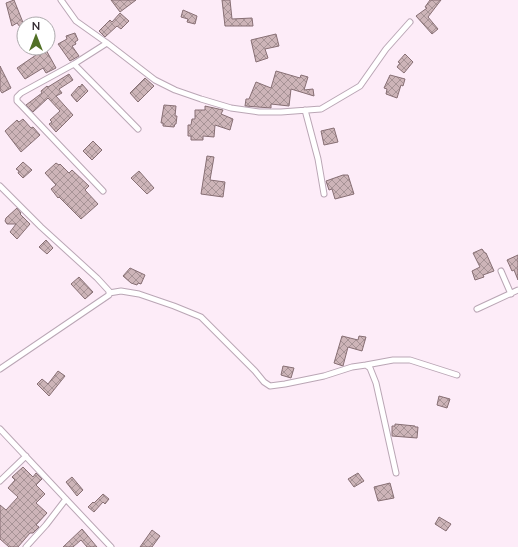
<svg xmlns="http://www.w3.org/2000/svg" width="518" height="547" font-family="Lato,sans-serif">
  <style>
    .building { fill: url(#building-cross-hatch); stroke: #876f74 }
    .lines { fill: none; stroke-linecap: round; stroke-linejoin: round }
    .minor-casing { stroke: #baa6b5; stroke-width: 7 }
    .minor { stroke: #fff; stroke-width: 5 }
  </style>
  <defs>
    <pattern id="building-cross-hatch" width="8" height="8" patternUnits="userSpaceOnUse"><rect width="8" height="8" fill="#cdb4b8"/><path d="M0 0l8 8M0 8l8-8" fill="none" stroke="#a79396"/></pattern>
  </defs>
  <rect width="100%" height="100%" fill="#fdecf8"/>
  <path class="building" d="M14 0 24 25V32L17 23 12 26 6 3Z
    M111 0H136L120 12Z
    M222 0H230L232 19 252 18 253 26H225Z
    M430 0H441L428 17 438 29 432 34 416 16 427 8 425 7Z
    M183 10 197 16 195 24 187 22 188 19 181 17Z
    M120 13 129 21 121 29 117 26 105 37 99 31 110 20 112 22Z
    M75 33 78 40 75 42 76 44 72 46 79 56 70 61 58 44 67 39 66 36Z
    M276 34 279 46 265 49 268 58 256 62 251 40Z
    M38 48H45L56 68 46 73 43 68 25 79 17 68 36 55 35 50Z
    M405 54 413 62 404 73 397 67 400 63 398 62Z
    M0 66 11 88 2 93 0 90Z
    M276 71 300 78 301 75 308 77 304 90 313 89 314 96 291 89 289 106 271 104V108L245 106 246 99H249L256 82 271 88Z
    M69 74 73 80 59 89 62 93 56 96 73 115 56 132 49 124 52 122 50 120 60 111 48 98 33 112 26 105 42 93 41 91 47 86 48 87Z
    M390 75 405 79 403 86 401 85 397 98 386 94 387 89 384 88Z
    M145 78 154 86 138 102 130 93Z
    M82 84 88 91 77 102 71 95 79 86 80 87Z
    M164 105 176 106 175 116H177L176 124H175L174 127 163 126V123H161Z
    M205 106 223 110 221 114 233 119 230 130 215 125 214 137 203 136V140H191V136H188V125H191L192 119H195V110H205Z
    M23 119 31 128 33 127 40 135 21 152 5 131 17 120 19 122Z
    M334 128 338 142 324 145 321 131Z
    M93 141 102 150 92 160 83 151Z
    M207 156 214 157 210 180 225 182 223 197 201 194Z
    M23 162 32 170 23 178 18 173 19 171 16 169Z
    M56 163 59 165 60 164 69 173 72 170 89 186 85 190 98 204 81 219 59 197 58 198 51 189 56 185 45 173Z
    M139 171 154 188 147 194 131 178Z
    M343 175H348L354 194 335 199 332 189 329 190 326 181Z
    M17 208 21 213 20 214 30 224 17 239 10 232 16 224H7L5 221 6 218Z
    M46 240 53 248 47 254 39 247Z
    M482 249 485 253H486L494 271 483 275 484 277 475 280 472 271 480 267 473 253Z
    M518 255V280L514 270 512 271 507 260Z
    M130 268 145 275 141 284 138 283 137 285 131 283 123 276Z
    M79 277 93 292 85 299 71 284Z
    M342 336 358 340 359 336 366 337 362 351 348 347 343 366 334 363Z
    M283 366 294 368 291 378 281 375Z
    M58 371 65 376 49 396 37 384 42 379 48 384Z
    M439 396 450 399 447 408 437 405Z
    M395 424 415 426V427H418L417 438 392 436V426H395Z
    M23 467 33 477 36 473 42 479 36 485 45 494 36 503 47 513 36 525 39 527 33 533H30L18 547H9L0 539V505L6 510 18 497 8 488 15 480 12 477Z
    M358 473 364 481 354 487 348 479Z
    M72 477 83 490 77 496 66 482Z
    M390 483 394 498 378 501 374 487Z
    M103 494 109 499 105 504 103 502 94 512 88 507 93 502 94 503Z
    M439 517 451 524 446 531 435 524Z
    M82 529 97 547H87L81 540 73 547H63Z
    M152 530 160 536 152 547H140Z"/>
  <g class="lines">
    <defs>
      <path id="minor" d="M61 0 76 21 107 43 155 80 175 90 201 99 231 108 259 112H281L321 109 360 86 386 49 410 22
        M74 64 138 129
        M305 110 318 159 324 194
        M0 186 41 227 97 278 109 291V295L0 369
        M103 191 22 106 17 101V97L21 93 74 64 107 43
        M501 271 511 294
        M109 293 121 291 139 294 174 306 201 317 255 371 264 382 270 386 285 384 324 376 352 367 366 365 370 368 376 383 396 473
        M477 309 518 290
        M366 365 393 360H410L457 375
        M0 429 111 547
        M0 481 26 456
        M26 547 46 525 66 499"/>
    </defs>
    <use href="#minor" class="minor-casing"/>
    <use href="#minor" class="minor"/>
  </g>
  <g transform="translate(36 36)"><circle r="19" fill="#ffffff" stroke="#adaaad"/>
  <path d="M0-3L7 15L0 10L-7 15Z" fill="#517026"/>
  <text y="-6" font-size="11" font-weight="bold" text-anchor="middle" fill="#332b31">N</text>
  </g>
</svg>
